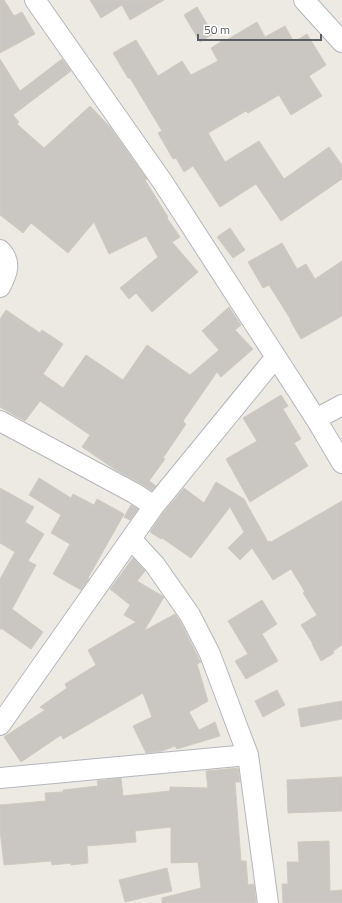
<svg xmlns="http://www.w3.org/2000/svg" width="342" height="903" font-family="'Titillium Web',sans-serif">
  <style>
    .building { fill: #cac6c1; stroke: #d0cbc0 }
    .lines { fill: none; stroke-linecap: round; stroke-linejoin: round }
    .minor-casing { stroke: #b4b7bc; stroke-width: 22 }
    .minor { stroke: #fff; stroke-width: 20 }
  </style>
  <rect width="100%" height="100%" fill="#eceae2"/>
  <path class="building" d="M0 0H4L14 16 22 12 35 34 0 53Z
    M90 0H164L130 20 122 5 101 18Z
    M197 7 213 34 200 42 184 15Z
    M257 22 265 37 285 26 294 42 307 34 326 65 309 76 322 96 291 115 279 95 248 113 246 111 208 133 225 162 259 141 284 179 329 147 342 165V179L281 221 256 184 220 207 193 166 184 172 176 158 173 159 158 133 162 131 130 78H128L113 53 136 40 158 76 182 61 191 75 218 61 211 48 222 41 223 42Z
    M0 59 20 91 62 59 71 71 13 115 19 122 17 124 44 148 90 106 110 127 147 179 145 180 168 217 167 218 180 237 172 242 198 272 152 312 136 293 129 299 120 288 158 257 146 236 109 254 94 222 68 253 31 223 23 233 0 215Z
    M230 228 245 250 233 258 217 237Z
    M282 243 297 269 306 264 315 279 342 261V316L301 339 290 320H291L269 285 263 288 248 262Z
    M229 307 241 325 235 330 253 349 221 377 217 372 183 421 186 424 163 458 165 459 149 481 156 486 152 491 140 483 116 470 82 447 90 435 40 401 25 421 0 407V319L6 310 40 333 42 330 63 344 43 374 63 388 86 355 123 380 147 345 190 375 219 350 202 331Z
    M281 395 288 406 283 409 301 439 294 443 308 466 250 502 226 459 257 441 243 418Z
    M39 478 71 498 73 494 94 505 97 499 124 514 88 578 89 579 81 590 53 574 70 544 51 533 61 515 29 495Z
    M216 482 244 499 268 542 270 541 271 542 342 501V645L333 651 334 653 321 661 312 644H313L301 625 317 615 303 593 305 592 291 569 273 580 252 548 240 560 228 548 244 532 230 507 191 558 162 538 161 539 150 532 163 513 184 488 204 503Z
    M0 488 34 507 25 522 44 534 28 561 36 565 12 609 43 632 31 649 1 628 0 630V579L15 552 0 543Z
    M131 505 138 509 130 520 124 517Z
    M133 558 145 571 137 581 164 597 144 631 175 614 180 621 199 659 201 662 197 664 208 701 189 712 199 730 215 722 220 736 177 749 175 746 162 751 146 753 133 726 152 717 143 693 63 739 61 735 21 762 4 737 45 710 40 707 67 688 65 684 96 665 88 650 136 622 124 615 130 605 110 589Z
    M262 600 277 624 262 634 278 661 246 679 235 661 248 654 228 621Z
    M277 690 285 705 263 717 255 701Z
    M342 701V719L301 727 298 709Z
    M238 768 240 782H235L241 861H246L248 885 254 884 256 903H162V898L201 888 198 862 171 863V827L135 831 136 842 87 846 88 863 71 865V863L52 865 51 861 4 865 0 830V805L46 801 45 793 63 792V790L98 786 97 781 121 778 123 796 170 791V787L208 788 206 771Z
    M342 777V811L288 813 287 780Z
    M329 841 330 891 342 890V903H283L282 884H288L287 862H299L298 842Z
    M167 868 172 891 125 902 119 880Z"/>
  <g class="lines">
    <defs>
      <path id="minor" d="M35 0 162 181 316 419 342 463
        M304 0 342 42
        M0 250C12 262 7 274 0 287
        M316 419 342 405
        M0 421 134 493 154 506
        M131 539 155 565 190 615 210 654 237 726 248 755 268 903
        M0 725 154 506 275 358
        M0 778 248 755"/>
    </defs>
    <use href="#minor" class="minor-casing"/>
    <use href="#minor" class="minor"/>
  </g>
  <path d="M198 34v6h123v-6" fill="none" stroke="#5a5e62" stroke-width="2"/>
  <text x="204" y="34" font-size="12" fill="#5a5e62" stroke="#ffffff" stroke-width="3" paint-order="stroke">50 m</text>
</svg>
